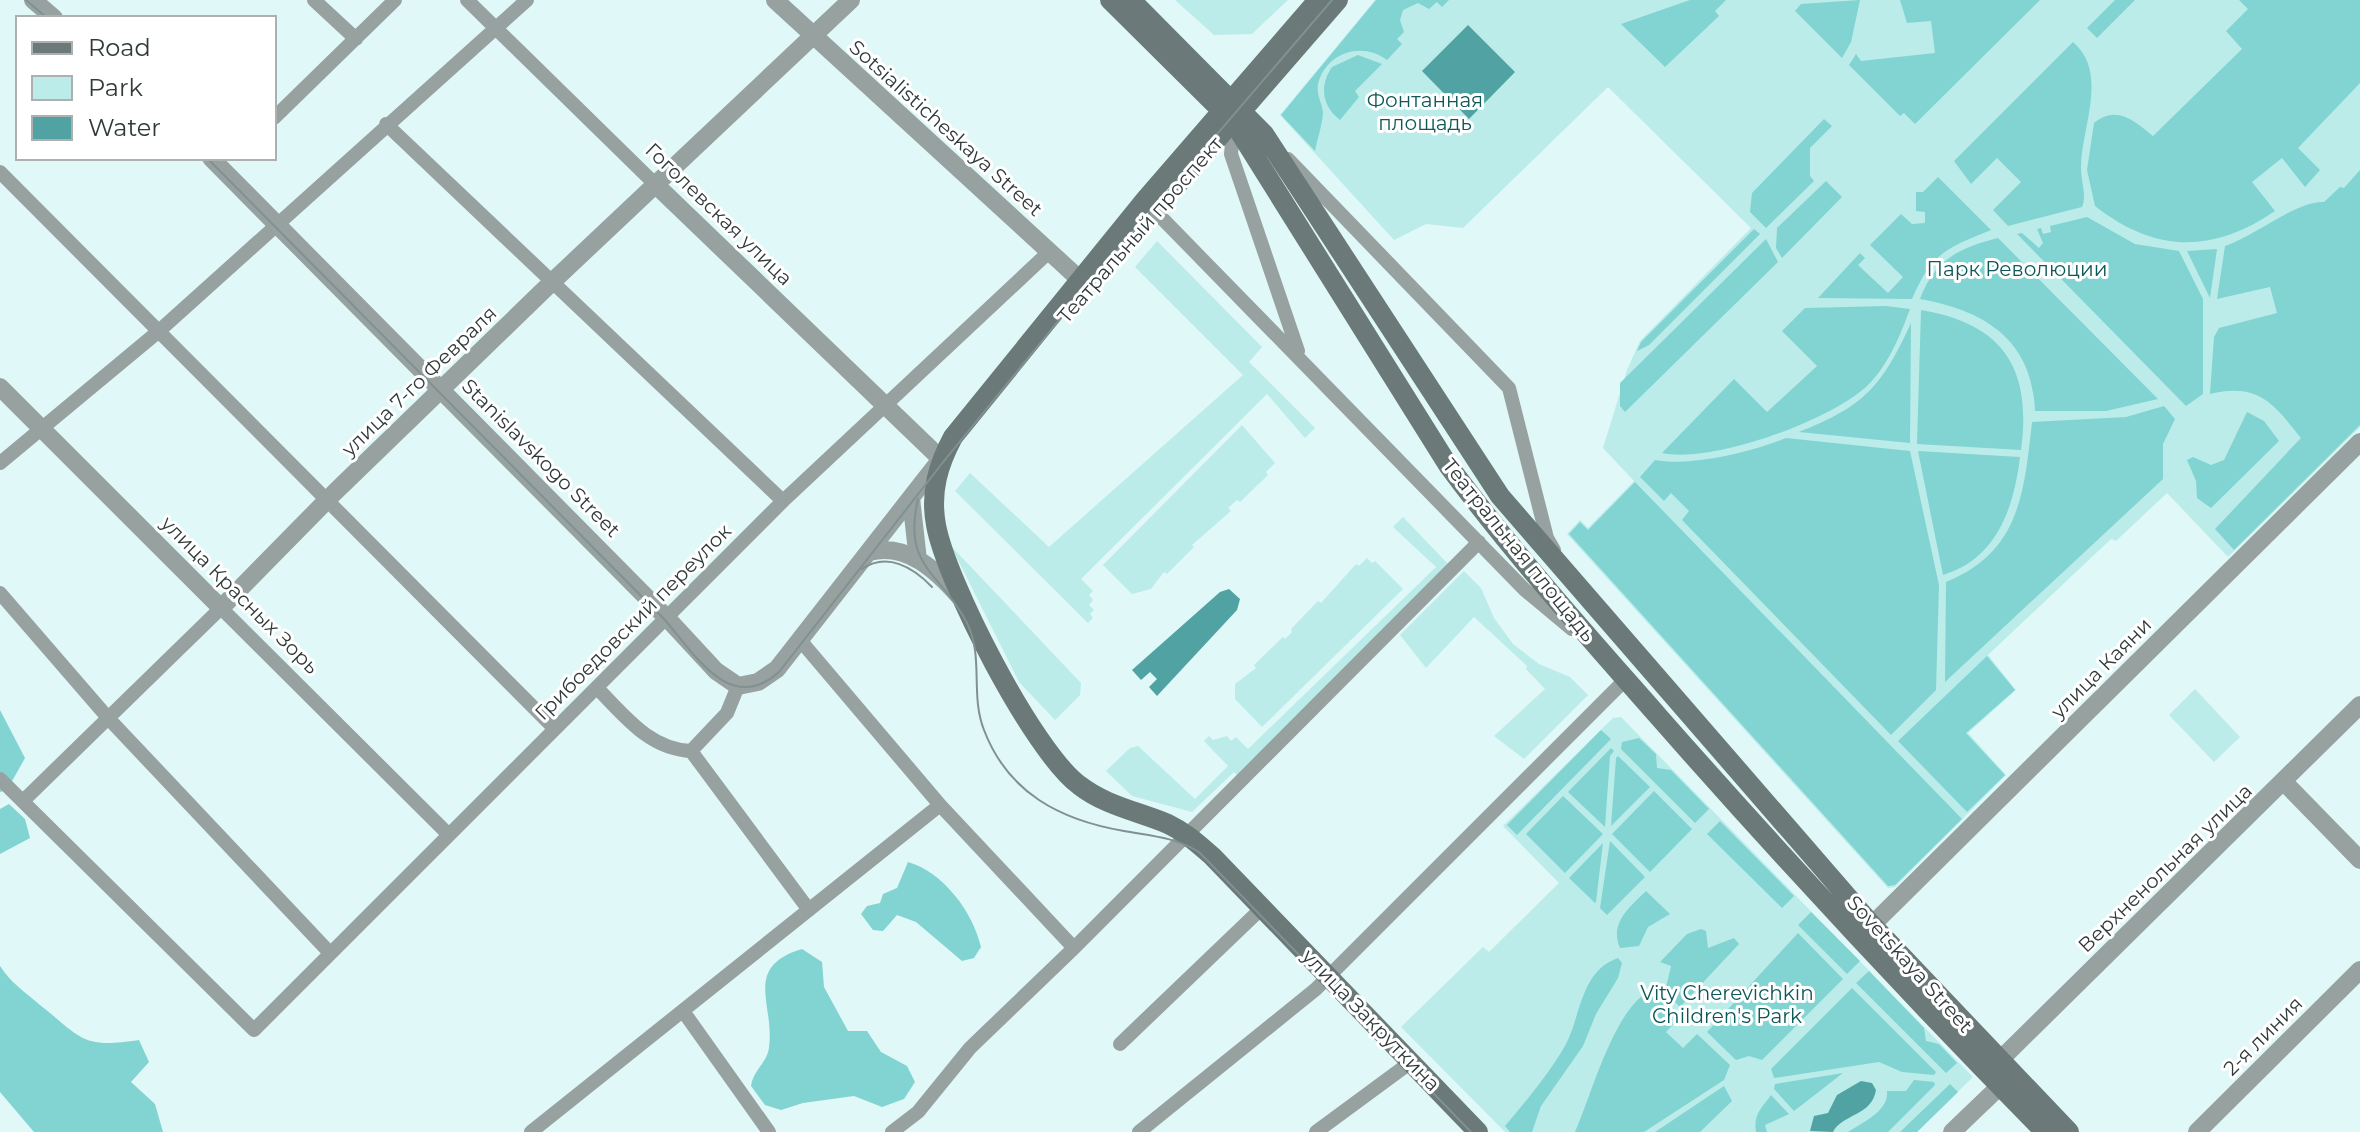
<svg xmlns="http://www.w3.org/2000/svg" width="2360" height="1132" font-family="Montserrat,sans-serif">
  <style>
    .green { fill: #bbecea }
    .forest { fill: #81d4d2 }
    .water { fill: #50a3a2 }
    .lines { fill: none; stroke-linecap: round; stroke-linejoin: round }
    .minor { stroke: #97a1a0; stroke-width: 14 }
    .tertiary { stroke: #97a1a0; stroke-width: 18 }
    .secondary { stroke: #6b7a79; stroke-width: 20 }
    .tram { stroke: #819090; stroke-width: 2 }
    .labels { text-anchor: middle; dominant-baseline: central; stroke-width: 6; stroke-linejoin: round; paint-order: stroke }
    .park-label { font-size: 20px; fill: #0e5857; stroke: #fff }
    .street-label { font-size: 20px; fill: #313a3a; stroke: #fff }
  </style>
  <rect width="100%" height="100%" fill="#e0f8f7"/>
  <path class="green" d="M1175 0H1288L1252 34 1214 35Z
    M1375 0H2360V427L2228 557 2167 493 2116 541 2111 539 1988 655 2016 690 1968 733 2006 775 1895 887 1888 888 1567 534 1580 520 1588 528 1634 481 1603 448 1627 370 1640 341 1751 228 1608 87 1463 228 1426 224 1394 240 1280 115Z
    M1157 241 1262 347 1249 362 1315 428 1305 438 1267 394 1081 579 1093 591 1089 595 1093 600 1089 605 1094 610 1090 614 1093 618 1088 623 955 491 970 473 1049 547 1243 375 1135 267Z
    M1242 425 1275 463 1266 472 1268 475 1240 502 1237 500 1228 508 1231 511 1192 545 1194 547 1167 574 1164 572 1151 589 1132 594 1103 565Z
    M1403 517 1449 565 1237 775 1234 772 1192 812 1132 796 1106 771 1130 748 1138 746 1195 799 1228 766 1204 741 1209 736 1213 740 1227 736 1231 741 1236 737 1248 749 1436 567 1393 527Z
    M951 546 1081 683 1080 695 1055 720 1019 682Z
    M1367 558 1372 563 1375 561 1403 589 1262 727 1235 699V684L1256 668 1254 665 1283 637 1285 639 1292 632 1291 629 1318 601 1321 603 1356 564 1359 566Z
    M1464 571 1481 588 1494 618 1513 644 1539 664 1570 677 1588 695 1524 759 1494 736 1545 689 1526 669 1527 666 1474 617 1426 668 1400 635Z
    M2195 689 2240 737 2214 762 2169 715Z
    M1621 717 1973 1077 1917 1132H1505L1401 1027 1483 947 1489 952 1559 883 1503 826 1613 718Z"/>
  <path class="forest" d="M1376 0H1449L1442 7 1437 2 1429 9 1418 3 1403 10 1400 20 1404 32 1397 39 1402 44 1387 60C1362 41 1326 52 1318 84 1316 96 1323 104 1323 114 1322 126 1317 140 1315 151L1281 115Z
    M1690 0H1726L1715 11 1719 16 1665 67 1621 24Z
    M1860 0 1851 42 1842 58 1795 11 1801 4Z
    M1900 0H2040L1915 124 1904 113 1900 116 1849 65 1856 54 1861 61 1935 53 1931 21 1907 23Z
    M2115 0H2135L2097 38 2087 28Z
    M2239 0H2360V83L2298 148 2320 170 2305 187 2282 158 2252 182 2275 211C2212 254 2155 253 2095 206L2087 170 2094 123C2118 104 2135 122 2153 136L2242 49 2226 31 2248 9Z
    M2073 42C2110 73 2080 131 2081 169 2081 182 2087 195 2082 207L2008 226 1993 210 2021 182 1997 158 1971 184 1954 161Z
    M1358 55 1382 64 1355 91 1359 97 1340 120C1322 106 1319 86 1332 67Z
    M1824 119 1832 126 1810 148V176L1814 181 1766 228 1750 212 1752 193Z
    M2360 170V425L2234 550 2215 529 2301 438C2274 405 2260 382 2210 394L2214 337 2219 328 2277 313 2270 287 2217 299 2225 246C2255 236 2298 200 2324 202L2340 187 2344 188Z
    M1938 177 1991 230C1946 248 1932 253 1912 299L1818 298 1860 253 1865 258 1858 265 1888 293 1903 277 1870 245 1901 214 1912 224 1925 223V212L1916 211V192H1923Z
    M1826 181 1842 197 1782 258 1776 248 1777 228Z
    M2087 217 2135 244 2179 251 2203 299V394L2186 406 2017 234 2022 233 2039 248 2043 243 2037 229 2041 228 2043 234 2051 232 2050 226Z
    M1754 229 1760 234 1649 345 1637 351 1641 342Z
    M1998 238 2158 399 2106 411H2035C2032 340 1986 311 1920 299 1935 259 1959 248 1998 238Z
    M1766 239 1778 262 1625 412 1620 406V383Z
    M2217 249 2210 298 2187 251Z
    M1886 306 1910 309C1901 334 1888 365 1869 384 1833 420 1712 464 1662 453L1734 379 1767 412 1817 366 1782 331 1805 308Z
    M1921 310C2004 324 2032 369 2021 450L1917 444Z
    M1911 323 1910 443 1799 432C1865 406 1882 386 1911 323Z
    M2164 406 2175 419 2163 444V479L1945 682 1946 582C2020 552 2024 493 2032 422L2126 417Z
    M2247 412 2264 421 2279 441 2211 508 2197 498 2196 481 2187 460 2193 457 2211 465 2224 460Z
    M1786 438 1910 451 1939 585 1936 690 1891 735 1682 520 1689 511 1671 493 1664 501 1640 477 1655 460C1691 467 1752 452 1786 438Z
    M1918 451 2020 457C2014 507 1997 559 1943 575Z
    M1635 482 1962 819 1895 885 1888 886 1569 534 1580 522 1588 530Z
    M1987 656 2015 690 1966 733 2005 775 1967 812 1898 741Z
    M0 710 25 758 7 790 0 792Z
    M1601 730 1611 739 1517 835 1507 825Z
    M1639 738 1656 754 1657 768 1671 770 1709 809 1695 823 1621 749 1622 742Z
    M1611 748 1614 751 1610 756 1605 827 1568 792Z
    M1618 756 1650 787 1611 826 1616 758Z
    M1654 791 1692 829 1650 872 1612 834Z
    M1563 796 1603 834 1565 873 1526 834Z
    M9 804 25 819 30 838 0 854V809Z
    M1720 821 1794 896 1782 908 1707 834Z
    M1610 841 1645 877 1607 915 1600 908Z
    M1603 843 1596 902 1595 903 1569 878Z
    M908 862C943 872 973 912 981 947L974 958 962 961 916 922 897 915 883 931 873 930 861 914 867 906 880 903 883 894 897 888Z
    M1646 891 1670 914 1648 927 1639 946 1620 948C1609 923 1630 907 1646 891Z
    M1811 912 1860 961 1847 974 1798 925Z
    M1701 929 1706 931 1708 948 1734 938 1739 944 1680 1007 1665 992 1671 966 1660 962 1687 934Z
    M1798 933 1843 979 1762 1060 1749 1056 1736 1060 1707 1032Z
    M802 949 822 962 824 987 848 1031H867L881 1052 907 1066 915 1082 904 1099 882 1107 854 1096 803 1103 781 1110 765 1105 751 1086C753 1070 768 1062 769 1047 775 1005 742 967 802 949Z
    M1618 958 1622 963 1618 978 1596 1014 1583 1046 1541 1106 1532 1132H1510L1505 1126C1526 1101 1548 1075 1565 1046 1581 1017 1580 971 1618 958Z
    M0 966C11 983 25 992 40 1005 82 1038 81 1049 139 1040L149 1062 131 1082 155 1104 163 1132H34L0 1092Z
    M1869 971 1924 1028 1926 1041 1939 1044 1957 1063 1946 1073 1856 983Z
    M1852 988 1936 1072 1934 1075 1902 1072 1879 1062 1774 1078 1771 1069Z
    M1651 990 1679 1018 1666 1032 1683 1048 1697 1034 1730 1065 1724 1080 1644 1132H1575C1592 1094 1614 1008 1651 990Z
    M1843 1073 1794 1111 1774 1089 1775 1084Z
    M1914 1080 1934 1082 1935 1085 1888 1132H1848C1863 1122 1889 1111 1887 1091H1906Z
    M1950 1084 1958 1092 1917 1132H1900Z
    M1724 1086 1732 1101 1700 1132H1655Z
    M1771 1095 1789 1114 1765 1125 1767 1132H1756C1753 1114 1762 1108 1771 1095Z"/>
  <path class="water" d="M1468 25 1515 72 1469 119 1422 71Z
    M1229 589 1240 599 1237 610 1157 696 1149 687 1157 679 1150 672 1141 680 1132 670 1220 592Z
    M1861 1081 1872 1083 1876 1090C1872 1116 1842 1114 1833 1132L1810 1131 1814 1116 1828 1113 1837 1095Z"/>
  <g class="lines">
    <path class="minor" d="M314 0 356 39
      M467 0 657 186
      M274 118 395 0
      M1234 123 1231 154 1298 351
      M386 124 783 501
      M1288 159 1509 388 1547 538 1554 550
      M0 172 555 729
      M1154 210 1525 590 1572 629
      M0 463 159 331 527 0
      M0 593 109 719 330 953
      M800 640 940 805 1074 948
      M597 688C625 716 649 749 691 751L809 910
      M691 751 727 713 738 686
      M0 779 254 1030 783 501 1049 252
      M23 801 221 608 449 835
      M683 1011 769 1132
      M1120 1044 1263 907
      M531 1132 940 805
      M892 1132 918 1112 970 1048 1074 948 1479 542
      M1139 1132 1316 989 1626 679
      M1316 1132 1411 1062"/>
    <path class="tertiary" d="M33 0 54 18
      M775 0 1088 287
      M211 158 666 617 716 671 738 686 758 682 777 669 941 459 657 186
      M0 387 221 608 335 492 551 283 851 0
      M911 498 918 560
      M869 552C906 542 936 570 959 596
      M2284 782 2360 860
      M1872 925 2360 442
      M1952 1132 2000 1086 1999 1061 2360 705
      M2197 1132 2360 970"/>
    <path class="secondary" d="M1110 0 1234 123 1448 465C1513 553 1586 634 1658 716 1783 858 1912 997 2045 1132
      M1131 0 1264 134 1500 496 1872 925 2069 1132
      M1318 0 1145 200 953 437C938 465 930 492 936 525 946 581 1033 751 1079 785 1106 806 1137 811 1168 824 1185 832 1198 844 1212 856L1478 1132
      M1178 184 1338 0"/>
    <path class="tram" d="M26 0 47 18
      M207 158 664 619C695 654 730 716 779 672L944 461 1087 286 1332 0
      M918 499C902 568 941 572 967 623 984 657 970 695 984 730 1008 793 1060 820 1124 831 1152 836 1174 837 1199 852L1471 1132
      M862 569C887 552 913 567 932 587"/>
  </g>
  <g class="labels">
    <g class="park-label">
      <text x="1425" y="100">Фонтанная<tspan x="1425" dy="23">площадь</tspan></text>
      <text x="2017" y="269">Парк Революции</text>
      <text x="1727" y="993">Vity Cherevichkin<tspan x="1727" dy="23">Children's Park</tspan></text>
    </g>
    <g class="street-label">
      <text transform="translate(946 128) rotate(42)">Sotsialisticheskaya Street</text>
      <text transform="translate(719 214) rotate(44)">Гоголевская улица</text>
      <text transform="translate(1140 230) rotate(-49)">Театральный проспект</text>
      <text transform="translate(419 381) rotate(-44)">улица 7-го Февраля</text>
      <text transform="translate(541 458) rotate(45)">Stanislavskogo Street</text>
      <text transform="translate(1519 550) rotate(51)">Театральная площадь</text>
      <text transform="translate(240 595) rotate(45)">улица Красных Зорь</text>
      <text transform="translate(633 622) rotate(-45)">Грибоедовский переулок</text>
      <text transform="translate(2101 668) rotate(-45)">улица Каяни</text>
      <text transform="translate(2165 868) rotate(-44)">Верхненольная улица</text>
      <text transform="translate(1910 964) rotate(48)">Sovetskaya Street</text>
      <text transform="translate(1371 1020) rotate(46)">улица Закруткина</text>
      <text transform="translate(2263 1036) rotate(-45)">2-я линия</text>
    </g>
  </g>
  <rect x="16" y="16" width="260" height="144" fill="#ffffff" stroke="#adb0b0" stroke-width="2"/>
  <rect x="32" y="42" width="40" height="12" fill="#6b7a79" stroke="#adb0b0" stroke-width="2"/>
  <text x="88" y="56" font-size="24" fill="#313a3a">Road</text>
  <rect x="32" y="76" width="40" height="24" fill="#bbecea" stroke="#adb0b0" stroke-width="2"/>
  <text x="88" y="96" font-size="24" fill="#313a3a">Park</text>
  <rect x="32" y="116" width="40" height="24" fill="#50a3a2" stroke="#adb0b0" stroke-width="2"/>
  <text x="88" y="136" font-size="24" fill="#313a3a">Water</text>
</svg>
